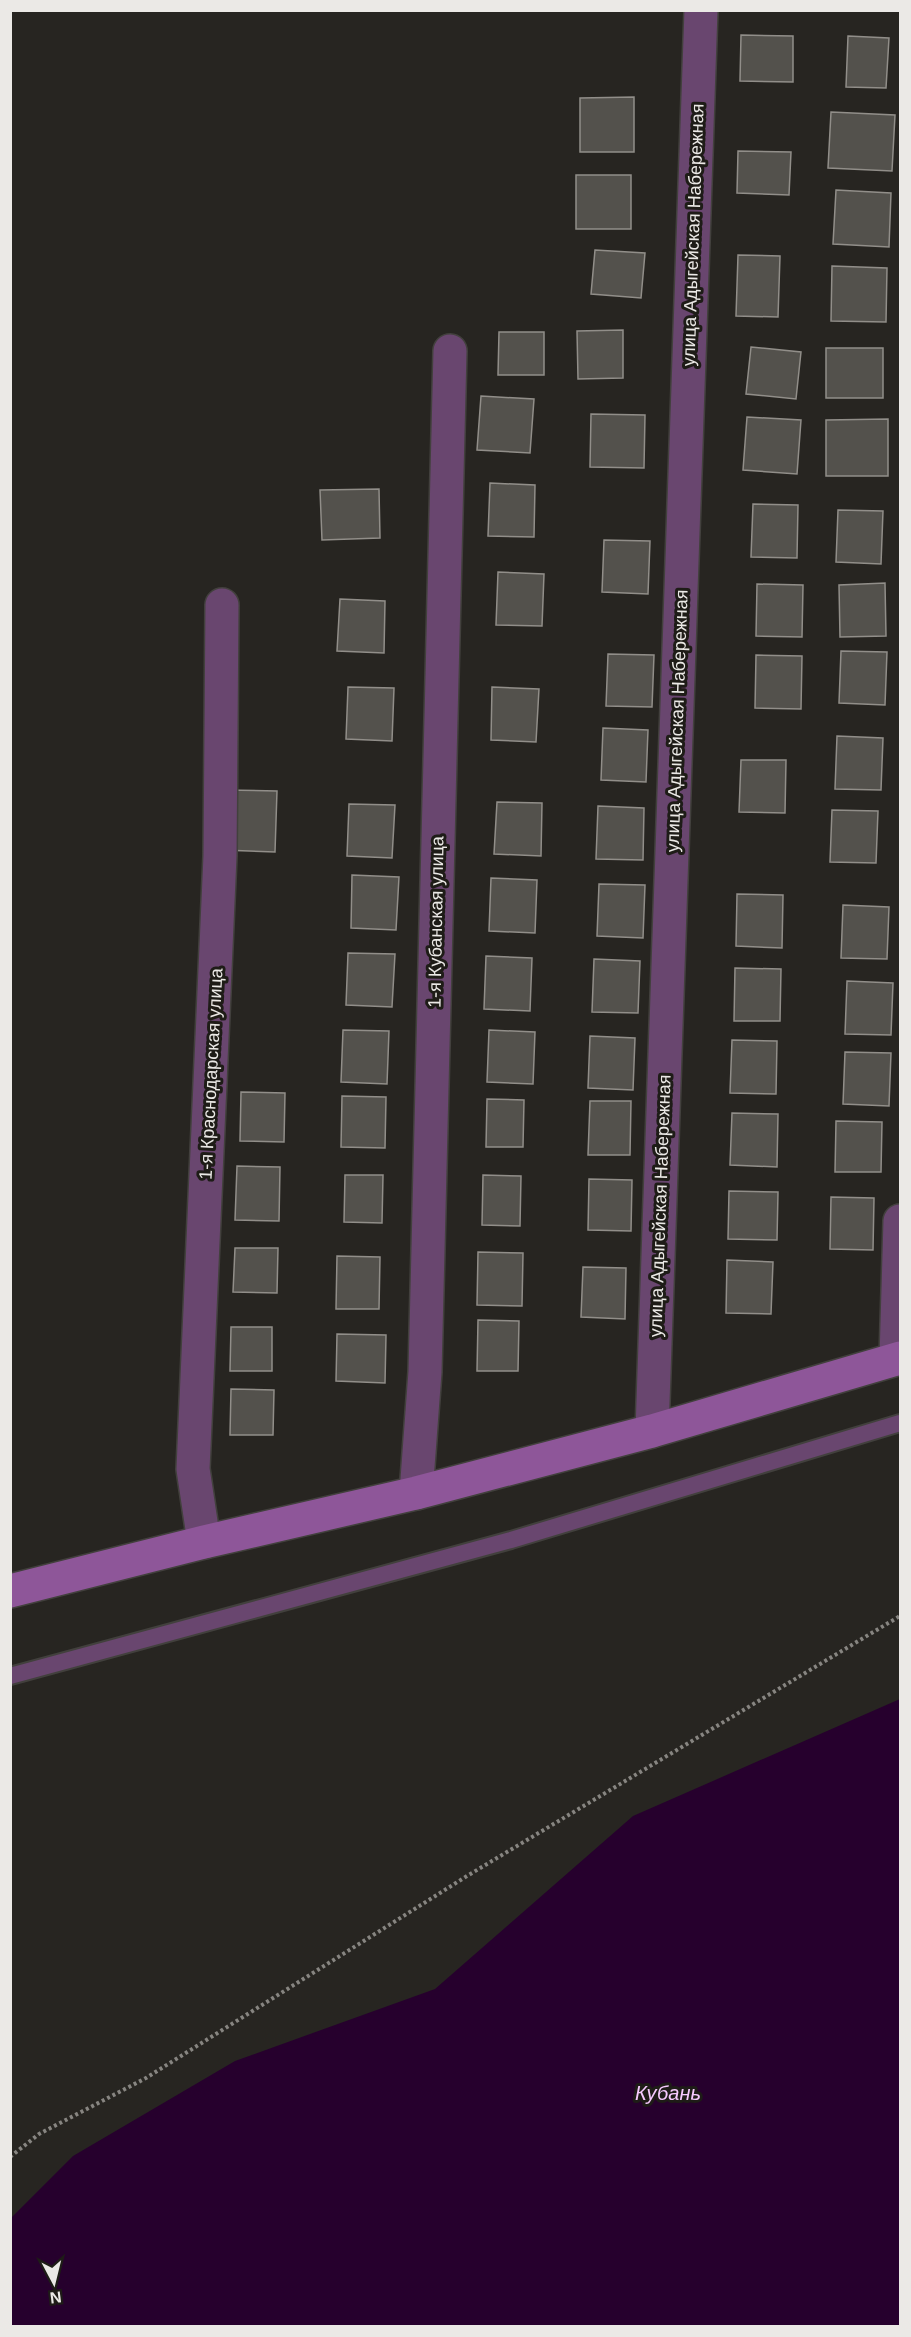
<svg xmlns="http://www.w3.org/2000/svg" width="911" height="2337" font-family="Helvetica,sans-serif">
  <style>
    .water { fill: #26002d }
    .building { fill: #53514c; stroke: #918e89; stroke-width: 1.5 }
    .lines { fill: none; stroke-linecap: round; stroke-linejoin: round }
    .lane-casing { stroke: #42403d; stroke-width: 20 }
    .street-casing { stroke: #42403d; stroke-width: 36 }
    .secondary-casing { stroke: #42403d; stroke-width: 36 }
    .path { stroke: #878581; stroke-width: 4; stroke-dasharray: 3 3; stroke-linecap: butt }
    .lane { stroke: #69466f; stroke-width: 16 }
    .street { stroke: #69466f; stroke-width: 33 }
    .secondary { stroke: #8e5699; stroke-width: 33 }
    .labels { text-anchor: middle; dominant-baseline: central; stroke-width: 6; stroke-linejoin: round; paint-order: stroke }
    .street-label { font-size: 18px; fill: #ebe9e6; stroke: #1e1c17 }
    .water-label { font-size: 20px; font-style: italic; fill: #f6c9fe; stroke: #1e1c17 }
  </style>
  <rect width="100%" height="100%" fill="#272521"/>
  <path class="water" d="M900 1699V2326H11V2218L73 2156 235 2061 435 1989 633 1816Z"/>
  <path class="building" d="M741 35 793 36V82L740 81Z
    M848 36 889 38 886 88 846 87Z
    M634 97V152H580V98Z
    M831 112 895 115 892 171 828 168Z
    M738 151 791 152 789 195 737 193Z
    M576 175H631V229H576Z
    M836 190 891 193 889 247 833 244Z
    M595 250 645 253 641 298 591 294Z
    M738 255 780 256 778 317 736 316Z
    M832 266 887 268 886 322 831 321Z
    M623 330V378L578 379 577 331Z
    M499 332H544V375H498Z
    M751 347 801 352 796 399 746 394Z
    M826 348H883V398H826Z
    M481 396 534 399 530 453 477 450Z
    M591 414 645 415 644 468 590 467Z
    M747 417 801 420 797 474 743 470Z
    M888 419V476H826V420Z
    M490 483 535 485 534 537 488 536Z
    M379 489 380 538 322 540 320 490Z
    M753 504 798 505 797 558 751 557Z
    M838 510 883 511 881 564 836 562Z
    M604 540 650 541 648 594 602 592Z
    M498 572 544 574 542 626 496 625Z
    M885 583 886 636 840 637 839 585Z
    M757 584 803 585 802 637 756 636Z
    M340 599 385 601 384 653 337 651Z
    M841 651 887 652 885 705 839 703Z
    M608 654 654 655 652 707 606 706Z
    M756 655 802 656 801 709 755 708Z
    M348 687 394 688 392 741 346 739Z
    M492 687 539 689 536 742 491 740Z
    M603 728 648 730 646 782 601 780Z
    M837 736 883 738 881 790 835 789Z
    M741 760H786L785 813 739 812Z
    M224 790 277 791 275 852 222 850Z
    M497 802 542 803 541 856 494 854Z
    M349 804 395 805 392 858 347 856Z
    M598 806 644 808 643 860 596 859Z
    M832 810 878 811 876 863 830 862Z
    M352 875 399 877 396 930 351 928Z
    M491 878 537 880 535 933 489 931Z
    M599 884 645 885 643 938 597 936Z
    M737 894 783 895 782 948 736 946Z
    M843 905 889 907 887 959 841 958Z
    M348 953 395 954 392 1007 346 1005Z
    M486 956 532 958 530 1011 484 1009Z
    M594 959 640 961 638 1013 592 1012Z
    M735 968 781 969 780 1021H734Z
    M847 981 893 983 891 1035 845 1034Z
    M343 1030 389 1031 387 1084 341 1082Z
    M489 1030 535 1032 533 1084 487 1082Z
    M590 1036 635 1038 633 1090 588 1088Z
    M732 1040 777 1041 776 1094 730 1093Z
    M845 1052 891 1053 889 1106 843 1104Z
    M241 1092 285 1093 284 1142 240 1141Z
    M342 1096 386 1097 385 1148 341 1147Z
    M487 1099 524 1100 523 1147H486Z
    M590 1101H631L630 1155H588Z
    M732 1113 778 1114 777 1167 730 1165Z
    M836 1121 882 1122 881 1172H835Z
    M237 1166 280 1167 279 1221 235 1220Z
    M345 1175H383L382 1223 344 1222Z
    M483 1175 521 1176 520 1226 482 1225Z
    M589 1179 632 1180 631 1231 588 1230Z
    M729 1191 778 1192 777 1240 728 1239Z
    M831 1197 874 1198 873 1250 830 1249Z
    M235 1248H278L277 1293 233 1292Z
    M478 1252 523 1253 522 1306 477 1305Z
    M337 1256 380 1257 379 1309H336Z
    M727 1260 773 1262 771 1314 726 1313Z
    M583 1267 626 1268 625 1319 581 1317Z
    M478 1320 519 1321 518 1371H477Z
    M231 1327H272V1371H230Z
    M337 1334 386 1335 385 1383 336 1381Z
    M231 1389 274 1390 273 1435H230Z"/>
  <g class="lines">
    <defs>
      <path id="lane" d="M10 1676 511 1540 900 1423"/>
      <path id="street" d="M896 1359 900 1221
        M652 1431 701 10
        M416 1493 425 1372 450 351
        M204 1542 193 1469 220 856 222 605"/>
      <path id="secondary" d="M10 1591 204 1542 416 1493 652 1431 900 1358"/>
    </defs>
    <use href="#lane" class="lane-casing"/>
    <use href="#street" class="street-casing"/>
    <use href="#secondary" class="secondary-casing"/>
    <path class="path" d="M10 2157 39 2134 146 2078 467 1876 900 1616"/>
    <use href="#lane" class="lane"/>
    <use href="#street" class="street"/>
    <use href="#secondary" class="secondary"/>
  </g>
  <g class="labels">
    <g class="street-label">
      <text transform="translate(693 235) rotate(-88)">улица Адыгейская Набережная</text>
      <text transform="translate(677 721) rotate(-88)">улица Адыгейская Набережная</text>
      <text transform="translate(436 922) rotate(-89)">1-я Кубанская улица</text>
      <text transform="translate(211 1074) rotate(-87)">1-я Краснодарская улица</text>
      <text transform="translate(660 1206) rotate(-88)">улица Адыгейская Набережная</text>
    </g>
    <g class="water-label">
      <text x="668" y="2093">Кубань</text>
    </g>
  </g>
  <rect width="911" height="2337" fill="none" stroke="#ebe9e6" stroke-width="24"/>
  <g transform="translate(54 2283) rotate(173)" stroke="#1e1c17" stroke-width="4.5" paint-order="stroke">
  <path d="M0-4.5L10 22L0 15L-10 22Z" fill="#ebe9e6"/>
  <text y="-9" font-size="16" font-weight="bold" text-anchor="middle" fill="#ebe9e6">N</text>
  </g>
</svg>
